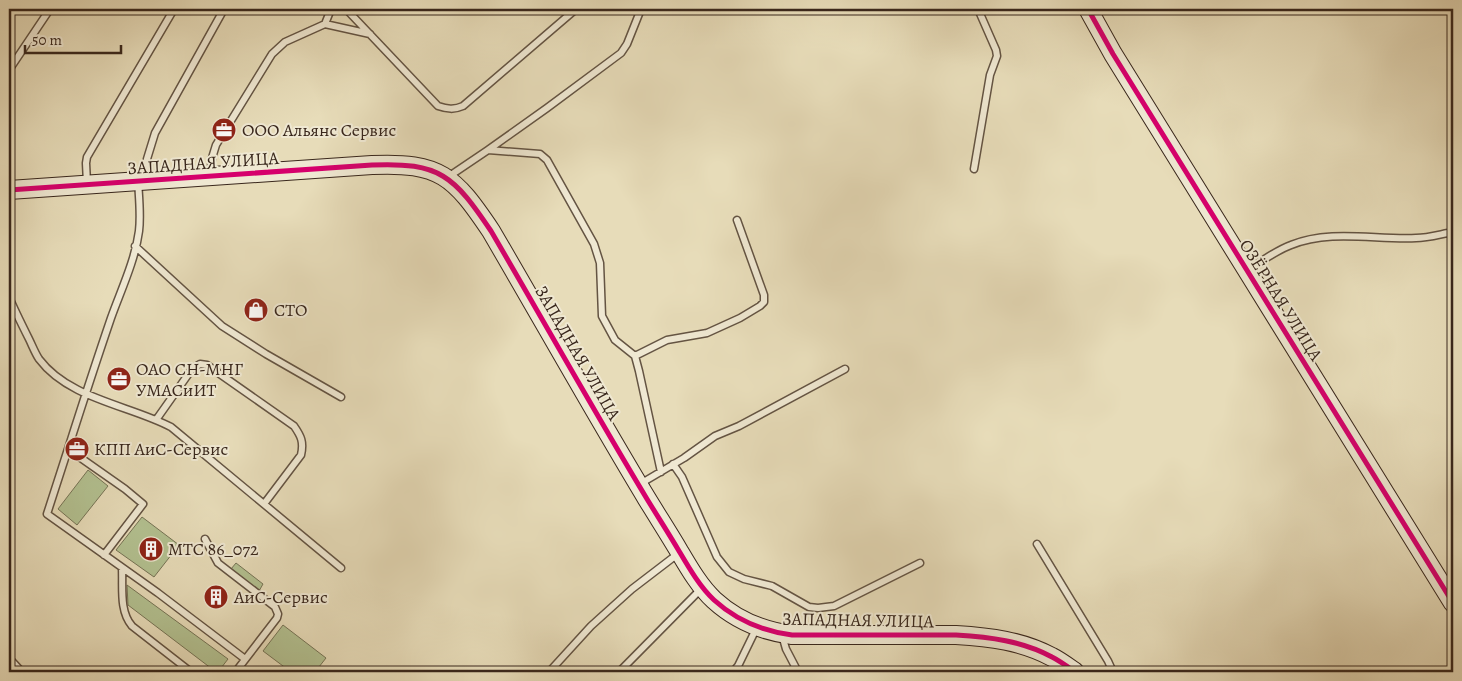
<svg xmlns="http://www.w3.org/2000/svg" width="1462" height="681" font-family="Alegreya,serif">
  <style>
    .green { fill: #b3c191; stroke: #767456 }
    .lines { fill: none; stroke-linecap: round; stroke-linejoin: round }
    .lane-casing { stroke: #645443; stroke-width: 9 }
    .secondary-casing { stroke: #39271c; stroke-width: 20 }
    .lane { stroke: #efe8d2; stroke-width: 6 }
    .secondary { stroke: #efe8d2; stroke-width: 18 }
    .cycleway-casing { stroke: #efe8d2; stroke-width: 8 }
    .cycleway { stroke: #d6006c; stroke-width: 5 }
    .labels { text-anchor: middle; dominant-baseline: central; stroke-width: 4; stroke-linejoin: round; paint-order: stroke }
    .poi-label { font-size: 18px; fill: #39271c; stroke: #efe8d2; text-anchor: start }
    .street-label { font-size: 18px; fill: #39271c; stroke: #efe8d2 }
  </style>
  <rect width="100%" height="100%" fill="#e7dcb9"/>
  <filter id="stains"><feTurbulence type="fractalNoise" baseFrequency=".004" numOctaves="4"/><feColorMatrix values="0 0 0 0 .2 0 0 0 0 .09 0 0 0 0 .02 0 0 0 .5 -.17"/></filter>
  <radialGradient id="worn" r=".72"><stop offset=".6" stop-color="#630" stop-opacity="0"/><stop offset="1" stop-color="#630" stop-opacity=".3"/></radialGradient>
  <path class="green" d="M88 470 108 486 77 525 58 509Z
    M142 517 179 545 154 577 116 550Z
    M236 563 263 584 259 591 231 569Z
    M127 585 228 659 218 672H216L128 605Z
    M283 625 326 658 315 672H291L263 651Z"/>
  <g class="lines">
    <defs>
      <path id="lane" d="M346 9 438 106C447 109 454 110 463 106L576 9
        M325 24 370 34
        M9 70 50 9
        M488 150 547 108 621 53 627 44 641 9
        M974 169 990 75 997 56 996 50 978 9
        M210 176 212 158 216 145 272 54 285 42 325 24 331 9
        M448 177 488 150 540 154 547 160 594 244 600 263 602 316 615 340 635 356
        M145 178 147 159 155 133 224 9
        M87 183 86 163 87 157 174 9
        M135 246 222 326 266 354 341 397
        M1248 270C1262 261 1275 251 1291 245 1330 229 1375 240 1416 238 1428 238 1441 234 1453 232
        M9 297C15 311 22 325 29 339 32 345 35 353 39 359 69 399 129 405 171 427L341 568
        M156 420 192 369 200 364 207 365 294 426C301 436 304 442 301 455L264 504
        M68 449 47 514 158 593 245 659
        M673 464 682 477 717 557 729 572 744 579 772 586 809 607 818 608 834 606 920 563
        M661 472 639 371 635 356 667 340 707 333 740 318 760 306 764 302V295L737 220
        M640 484 684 458 715 436 739 426 845 369
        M205 539 218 563 275 607 278 614 277 618 237 670V672
        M1037 544 1108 661 1113 672
        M104 555 143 504 125 489 68 449C82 405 96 362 111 318 121 290 135 261 139 231 141 215 139 198 138 181
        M122 568C123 587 119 611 132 626L191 672
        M782 635 786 649 798 672
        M9 658 22 672
        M549 672 591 626 632 589 679 553
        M619 672 702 588
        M733 672 738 666 757 627"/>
      <path id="secondary" d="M1088 9 1113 54 1453 603
        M9 190 372 165C440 162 454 176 491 231 543 320 594 411 647 499 658 517 669 534 679 551 689 568 700 587 714 600 737 621 762 631 792 635H956C990 637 1022 641 1052 657 1060 661 1068 667 1075 672"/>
    </defs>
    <use href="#lane" class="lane-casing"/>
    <use href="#secondary" class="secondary-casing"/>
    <use href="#lane" class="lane"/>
    <use href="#secondary" class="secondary"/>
    <defs>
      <path id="cycleway" d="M1088 9 1113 54 1453 603
        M9 190 372 165C440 162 454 176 491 231 543 320 594 411 647 499 658 517 669 534 679 551 689 568 700 587 714 600 737 621 762 631 792 635H956C990 637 1022 641 1052 657 1060 661 1068 667 1075 672"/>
    </defs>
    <use href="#cycleway" class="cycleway-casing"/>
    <use href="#cycleway" class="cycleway"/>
  </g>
  <defs>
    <symbol id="office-disc" viewBox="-11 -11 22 22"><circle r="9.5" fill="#8f2418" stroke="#efe8d2"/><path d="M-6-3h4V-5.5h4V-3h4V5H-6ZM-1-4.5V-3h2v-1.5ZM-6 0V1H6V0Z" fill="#fff"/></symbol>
    <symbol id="shop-disc" viewBox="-11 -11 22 22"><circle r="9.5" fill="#8f2418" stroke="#efe8d2"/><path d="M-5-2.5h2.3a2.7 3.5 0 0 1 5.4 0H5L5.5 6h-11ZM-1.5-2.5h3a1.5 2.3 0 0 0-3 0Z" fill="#fff"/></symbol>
    <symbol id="building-disc" viewBox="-11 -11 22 22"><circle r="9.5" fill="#8f2418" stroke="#efe8d2"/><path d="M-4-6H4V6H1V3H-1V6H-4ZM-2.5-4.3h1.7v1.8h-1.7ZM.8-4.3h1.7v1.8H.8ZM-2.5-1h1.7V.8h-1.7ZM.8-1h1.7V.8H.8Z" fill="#fff"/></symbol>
  </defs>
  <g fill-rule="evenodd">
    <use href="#office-disc" x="210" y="116" width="28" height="28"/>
    <use href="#shop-disc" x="242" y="296" width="28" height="28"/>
    <use href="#office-disc" x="105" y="365" width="28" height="28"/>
    <use href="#office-disc" x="63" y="435" width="28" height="28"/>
    <use href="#building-disc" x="137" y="535" width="28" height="28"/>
    <use href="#building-disc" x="202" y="583" width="28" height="28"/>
  </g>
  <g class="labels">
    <g class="poi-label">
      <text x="242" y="130">ООО Альянс Сервис</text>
      <text x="274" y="310">СТО</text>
      <text x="136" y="369">ОАО СН-МНГ<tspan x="136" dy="21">УМАСиИТ</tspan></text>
      <text x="94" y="449">КПП АиС-Сервис</text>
      <text x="168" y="549">МТС 86_072</text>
      <text x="234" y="597">АиС-Сервис</text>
    </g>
    <g class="street-label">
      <text transform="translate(203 163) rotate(-4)">ЗАПАДНАЯ УЛИЦА</text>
      <text transform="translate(1281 300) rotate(58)">ОЗЁРНАЯ УЛИЦА</text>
      <text transform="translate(578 353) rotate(60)">ЗАПАДНАЯ УЛИЦА</text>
      <text transform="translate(858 620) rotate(1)">ЗАПАДНАЯ УЛИЦА</text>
    </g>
  </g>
  <rect width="1462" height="681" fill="none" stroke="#e7dcb9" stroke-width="30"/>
  <rect x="10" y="10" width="1442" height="661" fill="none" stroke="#39271c" stroke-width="2.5"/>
  <rect x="15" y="15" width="1432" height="651" fill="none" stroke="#39271c"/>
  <path d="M25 45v8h96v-8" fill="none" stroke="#39271c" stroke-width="2.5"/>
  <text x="32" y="45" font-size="15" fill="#39271c" stroke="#efe8d2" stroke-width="4" paint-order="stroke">50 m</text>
  <rect width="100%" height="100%" filter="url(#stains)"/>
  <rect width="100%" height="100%" fill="url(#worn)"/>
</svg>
